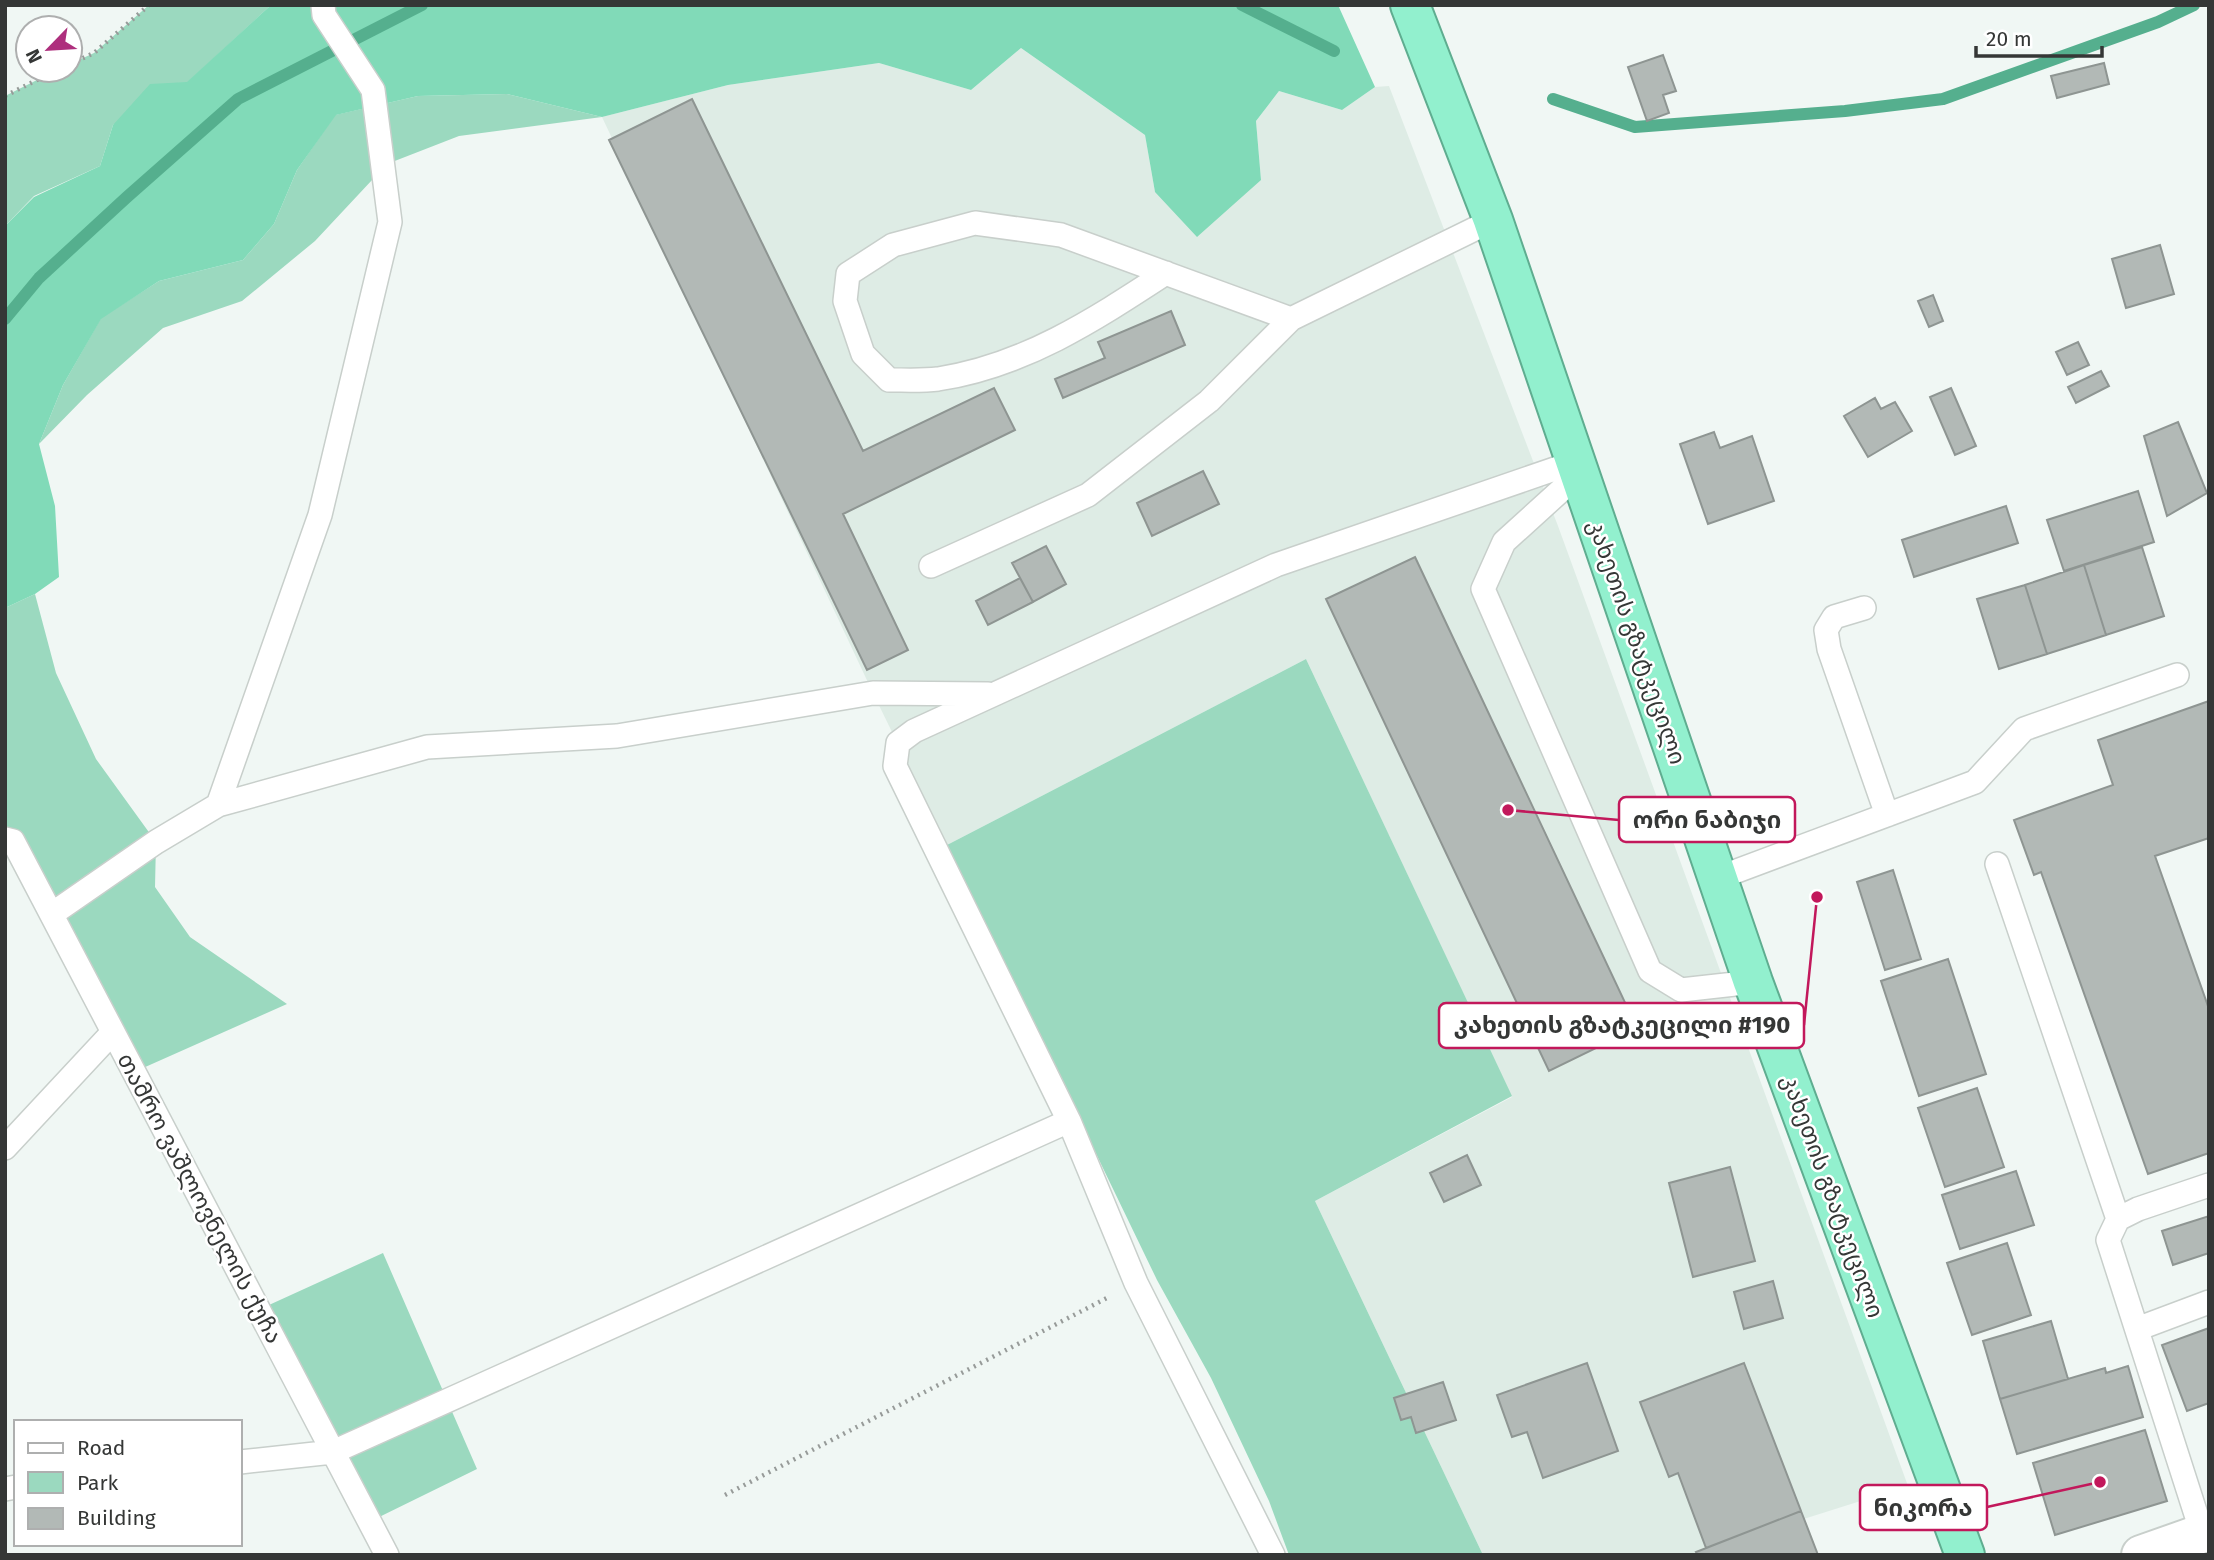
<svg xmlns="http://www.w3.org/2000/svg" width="2214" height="1560" font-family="'Fira Sans','Noto Sans Georgian',sans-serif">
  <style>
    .built { fill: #deece5 }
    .green { fill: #9bd9bf }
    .forest { fill: #81dab8 }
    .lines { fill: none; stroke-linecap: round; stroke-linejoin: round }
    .stream { stroke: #55af8e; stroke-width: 12 }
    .building { fill: #b2b9b6; stroke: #8e9592; stroke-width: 2 }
    .service-casing { stroke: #c8cfcb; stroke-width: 26 }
    .minor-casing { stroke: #c8cfcb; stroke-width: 42 }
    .trunk-casing { stroke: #5fad90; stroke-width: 42 }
    .path { stroke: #979b99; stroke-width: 4.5; stroke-dasharray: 2 5; stroke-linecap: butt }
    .service { stroke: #fff; stroke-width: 23 }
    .minor { stroke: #fff; stroke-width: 38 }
    .trunk { stroke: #92f0ce; stroke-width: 38 }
    .labels { text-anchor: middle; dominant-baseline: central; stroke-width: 5; stroke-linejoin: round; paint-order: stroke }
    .street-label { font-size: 23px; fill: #353736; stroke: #fff }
    .leader { fill: none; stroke: #c2185b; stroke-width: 2.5 }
    .callout-dot { fill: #c2185b; stroke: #fff; stroke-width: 2.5 }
    .callout { fill: #fff; stroke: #c2185b; stroke-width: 2.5 }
    .callout-label { font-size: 24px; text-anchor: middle; font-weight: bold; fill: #353736 }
  </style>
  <rect width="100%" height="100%" fill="#f0f7f4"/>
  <path class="built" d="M1021 48 1145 135 1155 192 1261 180 1256 121 1279 91 1342 110 1375 87 1389 86 1558 526 1908 1486 1731 1542 1716 1555H1483L1315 1201 1512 1097 1306 659 947 845 873 693 602 117 728 85 879 63 971 90Z"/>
  <path class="green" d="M149 5H271L187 83 113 125 100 166 34 196 5 226V96L57 70H70V64L94 53Z
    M507 94 602 117 459 136 387 164 315 241 242 301 163 328 87 395 39 444 63 385 101 318 159 281 243 260 274 224 297 170 335 115 418 96Z
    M35 594 56 673 96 759 156 842 155 887 190 937 287 1004 134 1072 5 834V608Z
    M1306 659 1512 1096 1315 1201 1483 1555H1289L1269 1501 1211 1378 1157 1280 947 845Z
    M383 1253 477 1469 369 1522 258 1310Z"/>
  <path class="forest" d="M271 5H1338L1375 87 1342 110 1279 91 1256 121 1261 180 1197 237 1155 192 1145 135 1021 48 971 90 879 63 728 85 602 117 507 94 418 96 336 115 297 170 274 224 243 260 159 281 101 319 63 385 39 444 55 506 59 577 35 594 5 608V226L34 197 100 166 113 125 150 84 187 82Z"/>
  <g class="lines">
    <path class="stream" d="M1242 5 1334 51
      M1553 99 1635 127 1845 111 1943 99 2158 22 2194 5
      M5 319 39 278 127 197 238 99 422 5"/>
  </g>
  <path class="building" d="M1663 55 1676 91 1663 95 1669 113 1647 121 1628 67Z
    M2104 63 2109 84 2057 98 2051 76Z
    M692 99 863 451 994 388 1015 430 843 514 908 650 867 670 609 140Z
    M2160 245 2174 294 2126 308 2112 259Z
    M1933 295 1943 321 1929 327 1918 301Z
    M1171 311 1185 345 1063 398 1055 379 1105 358 1098 342Z
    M2078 342 2089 365 2067 375 2056 352Z
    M2101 371 2109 386 2076 403 2068 387Z
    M1951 388 1976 446 1955 455 1930 397Z
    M1875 398 1881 409 1895 402 1912 431 1868 457 1844 416Z
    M2178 422 2207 493 2167 516 2144 436Z
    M1714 432 1720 448 1752 436 1774 501 1708 524 1680 444Z
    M1203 471 1219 504 1152 536 1137 503Z
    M2138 491 2154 542 2064 571 2047 520Z
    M2006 506 2018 543 1914 577 1902 540Z
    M1046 546 1066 584 1033 602 1012 563Z
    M2142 547 2164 616 2106 635 2084 565Z
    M1415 557 1637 1028 1549 1071 1326 599Z
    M2084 565 2106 635 2047 654 2025 585Z
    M1020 578 1033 602 988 625 976 601Z
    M2025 585 2047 654 1999 669 1977 599Z
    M2209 701V838L2155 856 2209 1009V1153L2148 1174 2041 872 2034 875 2014 820 2113 785 2098 740Z
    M1893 870 1921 959 1885 970 1857 882Z
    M1948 959 1986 1074 1919 1096 1881 981Z
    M1977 1088 2004 1167 1945 1187 1918 1108Z
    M1467 1155 1481 1185 1444 1202 1430 1173Z
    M1730 1167 1755 1261 1693 1277 1669 1183Z
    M2016 1171 2034 1225 1960 1249 1942 1195Z
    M2209 1216V1253L2173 1265 2162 1231Z
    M2007 1243 2031 1315 1972 1335 1947 1263Z
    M1773 1281 1783 1318 1744 1329 1734 1292Z
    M2051 1321 2068 1379 2000 1399 1983 1341Z
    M2209 1328V1403L2187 1411 2162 1345Z
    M1587 1363 1618 1451 1543 1478 1527 1432 1512 1437 1497 1395Z
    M1744 1363 1801 1511 1706 1548 1678 1473 1669 1477 1640 1402Z
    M2128 1366 2143 1417 2017 1454 2000 1399 2105 1368 2106 1373Z
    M1443 1382 1456 1420 1416 1433 1411 1417 1401 1420 1394 1398Z
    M2145 1430 2167 1501 2055 1535 2033 1463Z
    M1801 1511 1818 1555H1698L1696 1552Z"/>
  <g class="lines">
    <defs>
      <path id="service" d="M1166 273C1094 320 1024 366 938 379 922 381 905 380 889 380L863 354 845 301 848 274 893 245 975 223 1061 235 1291 319
        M1579 474 1504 542 1483 589 1650 971 1681 990 1753 982
        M931 566 1088 495 1209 401 1291 319 1493 220
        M1864 608 1834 617 1826 630 1829 649 1887 815
        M218 805 320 515 390 222 373 90 324 15 323 5
        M5 839 13 841 387 1555
        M1997 864 2118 1219
        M1718 878 1975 782 2024 729 2177 675
        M52 914 156 842 218 805 427 747 617 736 873 693 988 694
        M5 1148 113 1032
        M2137 1329 2209 1302
        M240 1462 333 1452 1069 1121
        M5 1489 16 1487
        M2202 1533 2108 1240 2118 1219 2138 1209 2209 1185
        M1273 1555 1136 1283 1069 1121 895 766 898 743 914 731 1276 565 1575 462"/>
      <path id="minor" d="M2141 1555 2209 1531"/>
      <path id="trunk" d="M1410 5 1493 220 1753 982 1965 1555"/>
    </defs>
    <use href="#service" class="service-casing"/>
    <use href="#minor" class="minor-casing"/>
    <use href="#trunk" class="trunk-casing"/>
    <path class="path" d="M70 64 94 53 149 5
      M5 96 57 70
      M725 1495 1107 1298"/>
    <use href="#service" class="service"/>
    <use href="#minor" class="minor"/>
    <use href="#trunk" class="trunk"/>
  </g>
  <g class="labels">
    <g class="street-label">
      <text transform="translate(1637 642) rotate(71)">კახეთის გზატკეცილი</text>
      <text transform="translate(1833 1196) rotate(70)">კახეთის გზატკეცილი</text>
      <text transform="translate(200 1198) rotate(62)">თამრო ვაშლოვნელის ქუჩა</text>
    </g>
  </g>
  <path class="leader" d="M1508 810L1619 820M1817 897L1804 1025M2100 1482L1987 1507"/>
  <g class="callout-dot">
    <circle cx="1508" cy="810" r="7"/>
    <circle cx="1817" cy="897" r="7"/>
    <circle cx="2100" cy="1482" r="7"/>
  </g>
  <g class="callout">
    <rect x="1619" y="797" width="176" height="45" rx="7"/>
    <rect x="1439" y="1003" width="365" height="45" rx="7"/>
    <rect x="1860" y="1485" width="127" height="45" rx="7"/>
  </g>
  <g class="callout-label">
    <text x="1707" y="828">ორი ნაბიჯი</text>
    <text x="1622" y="1033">კახეთის გზატკეცილი #190</text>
    <text x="1923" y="1516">ნიკორა</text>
  </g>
  <rect width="2214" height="1560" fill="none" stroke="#353736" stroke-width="14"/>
  <rect x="14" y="1420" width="228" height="126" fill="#ffffff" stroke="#aeafaf" stroke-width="2"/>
  <rect x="28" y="1443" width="35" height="10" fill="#ffffff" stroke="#aeafaf" stroke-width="2"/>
  <text x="77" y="1455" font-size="21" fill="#353736">Road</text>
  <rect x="28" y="1472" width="35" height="21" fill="#9bd9bf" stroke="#aeafaf" stroke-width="2"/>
  <text x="77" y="1490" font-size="21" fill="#353736">Park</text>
  <rect x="28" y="1508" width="35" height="21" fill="#b2b9b6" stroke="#aeafaf" stroke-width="2"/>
  <text x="77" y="1525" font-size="21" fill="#353736">Building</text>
  <g transform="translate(49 49) rotate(245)"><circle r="33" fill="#ffffff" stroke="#aeafaf" stroke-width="2"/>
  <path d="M0-5L12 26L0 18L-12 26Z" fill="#ae2f7d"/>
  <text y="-10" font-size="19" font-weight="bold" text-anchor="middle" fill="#353736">N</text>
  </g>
  <path d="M1976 46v10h126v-10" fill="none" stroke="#353736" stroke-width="3.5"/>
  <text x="1986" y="46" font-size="21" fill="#353736" stroke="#ffffff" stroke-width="5" paint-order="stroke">20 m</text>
</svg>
